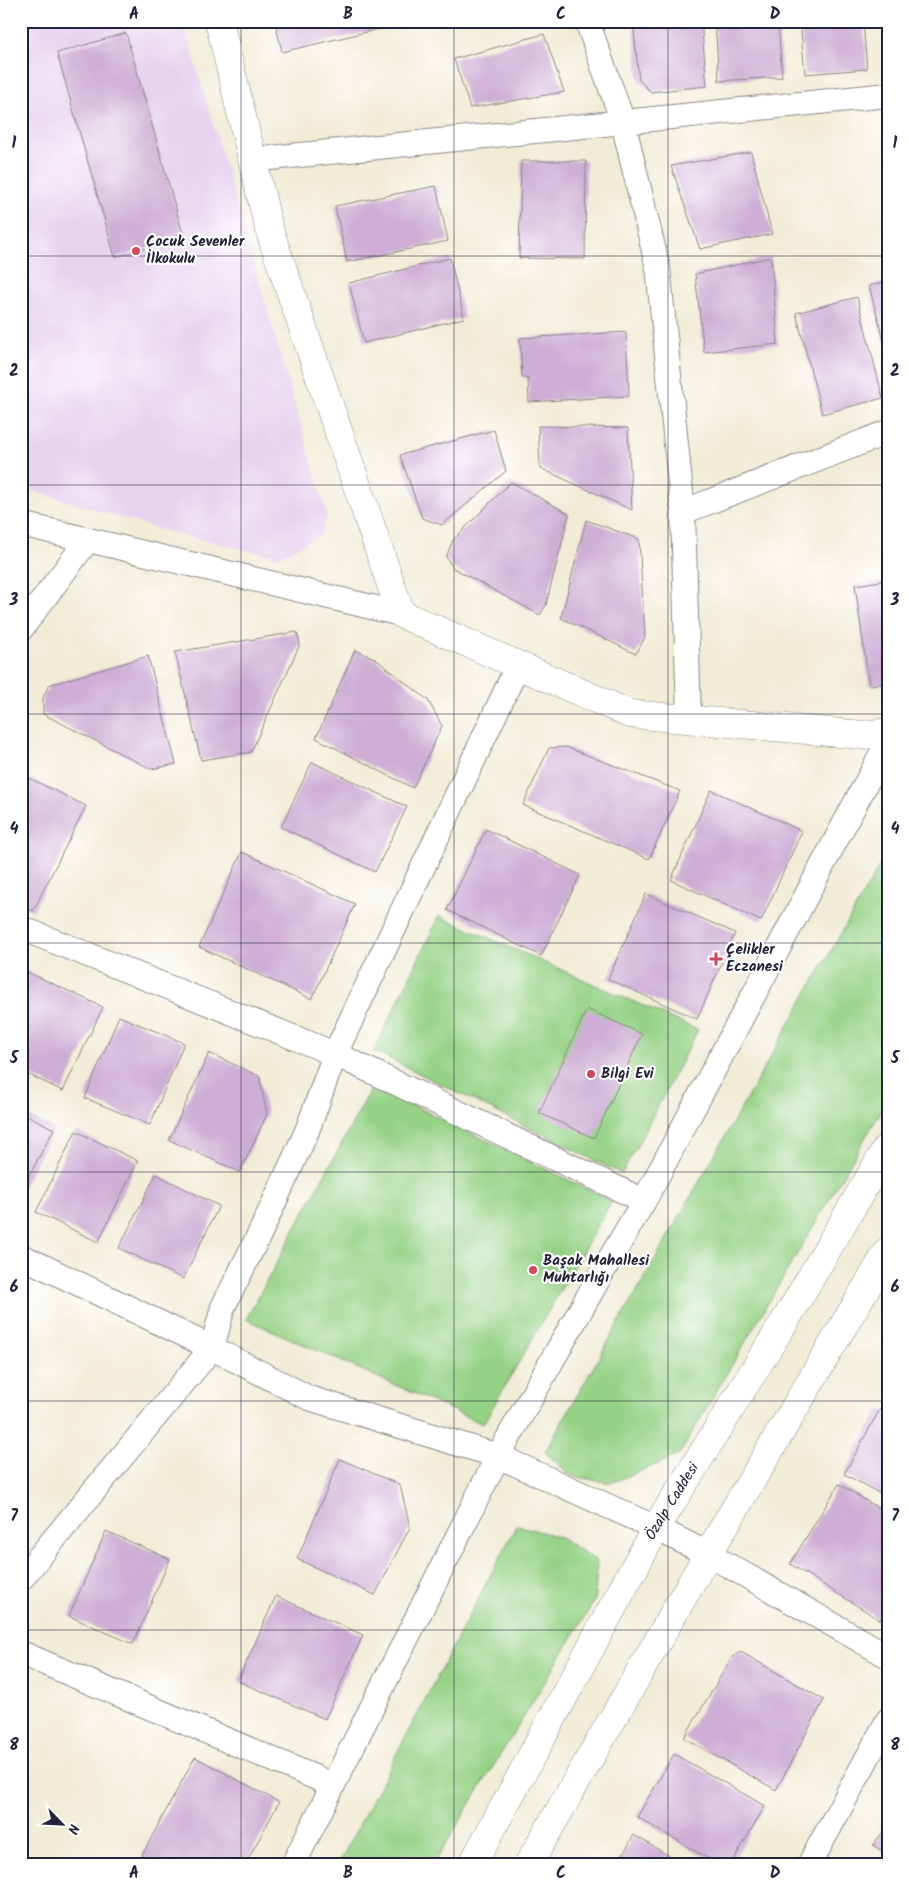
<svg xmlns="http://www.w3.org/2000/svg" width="909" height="1886" font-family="Kalam,sans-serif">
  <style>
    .built { fill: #e7d2ef }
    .green { fill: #96d286; stroke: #5c7a60 }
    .building { fill: #cfaed5 }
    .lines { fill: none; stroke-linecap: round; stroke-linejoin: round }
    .street-casing { stroke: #8a8788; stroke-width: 26 }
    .secondary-casing { stroke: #8a8788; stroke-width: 29 }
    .street { stroke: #fff; stroke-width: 24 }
    .secondary { stroke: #fff; stroke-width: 28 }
    .grid { fill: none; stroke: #22223b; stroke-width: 1; stroke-opacity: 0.55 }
    .poi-dot { fill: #d1495b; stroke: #fff; stroke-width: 2 }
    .labels { text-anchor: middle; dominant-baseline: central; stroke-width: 4.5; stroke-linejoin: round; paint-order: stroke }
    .poi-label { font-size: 15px; font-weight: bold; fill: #22223b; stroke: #fff; text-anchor: start }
    .street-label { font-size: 15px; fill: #22223b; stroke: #fff }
    .neatline { fill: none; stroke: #22223b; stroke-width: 2 }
    .grid-label { font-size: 16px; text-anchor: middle; font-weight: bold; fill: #22223b }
  </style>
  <rect width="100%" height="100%" fill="#fff"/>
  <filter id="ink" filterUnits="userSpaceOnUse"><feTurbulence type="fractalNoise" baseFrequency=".02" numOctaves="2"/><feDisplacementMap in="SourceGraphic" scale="10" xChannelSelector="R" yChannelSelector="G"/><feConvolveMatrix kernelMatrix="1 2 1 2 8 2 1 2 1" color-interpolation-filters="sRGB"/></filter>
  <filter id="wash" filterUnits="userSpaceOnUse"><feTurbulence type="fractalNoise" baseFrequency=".0096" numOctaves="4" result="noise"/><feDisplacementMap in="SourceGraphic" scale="20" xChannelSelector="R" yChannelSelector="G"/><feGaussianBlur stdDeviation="1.12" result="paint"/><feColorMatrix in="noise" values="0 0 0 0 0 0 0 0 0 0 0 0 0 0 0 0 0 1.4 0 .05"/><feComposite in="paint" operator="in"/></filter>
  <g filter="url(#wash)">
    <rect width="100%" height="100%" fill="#f1ecd6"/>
    <path class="built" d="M21 21H183L327 514 322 534 278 557 168 532 24 488 21 480Z"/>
    <path class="green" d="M888 851V1099L679 1455 611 1483 571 1476 545 1452Z
      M439 916 698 1030 622 1174 374 1051Z
      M373 1086 612 1201 483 1424 246 1319Z
      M517 1525 559 1537 597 1561 595 1600 433 1865H338Z"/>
    <g id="blocks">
      <path class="building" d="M275 21H385L387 27 282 52Z
        M633 21H701L707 86 651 92 639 80Z
        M715 21H778L782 77 719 81Z
        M800 21H863L867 69 805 74Z
        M126 33 184 238 115 257 57 53Z
        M544 34 564 92 470 108 454 59Z
        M751 152 772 234 700 249 671 166Z
        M521 161H586L585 259 519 258Z
        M436 186 448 241 347 262 335 206Z
        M771 257 778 344 704 352 695 274Z
        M450 258 464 318 364 343 349 283Z
        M888 281V352H887L869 286Z
        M857 297 883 398 822 414 796 313Z
        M626 332 629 396 529 402 528 379 522 377 520 338Z
        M538 426 628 428 632 510 540 468Z
        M494 430 506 471 442 525 422 518 400 455Z
        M511 482 569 514 546 605 540 615 453 568 446 557 453 540Z
        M586 520 639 539 645 637 636 654 561 618Z
        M888 580V683L869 685 855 585Z
        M297 632 300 644 251 752 201 760 175 652Z
        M355 650 374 658 428 700 442 726 413 788 316 738Z
        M148 656 176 764 151 769 43 714V698L49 685Z
        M566 747 680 791 649 859 523 805 549 748Z
        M312 762 407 807 375 872 281 827Z
        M21 774 86 806 33 911 21 905Z
        M711 790 802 831 761 921 671 880Z
        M486 829 580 875 541 956 447 910Z
        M242 852 355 904 312 999 199 947Z
        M646 894 735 933 697 1019 608 979Z
        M21 969 103 1007 63 1091 21 1071Z
        M587 1009 642 1034 594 1138 539 1113Z
        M119 1016 184 1043 150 1125 85 1098Z
        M209 1053 259 1076 267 1114 240 1172 169 1140Z
        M21 1112 54 1129 21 1191Z
        M76 1131 138 1161 98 1242 36 1212Z
        M156 1174 219 1206 183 1279 119 1248Z
        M880 1409 888 1413V1498L844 1474Z
        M340 1459 400 1485 410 1527 375 1595 297 1559Z
        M839 1484 888 1514V1606L880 1620 790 1564Z
        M106 1531 170 1559 133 1644 69 1616Z
        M276 1596 363 1635 325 1719 238 1681Z
        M741 1652 824 1700 776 1790 684 1738 732 1657Z
        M674 1754 765 1806 731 1865H719L637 1817Z
        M195 1757 279 1802 245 1865H159L142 1855Z
        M888 1825V1855L873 1845Z
        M634 1835 684 1865H617Z"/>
    </g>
  </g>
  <g filter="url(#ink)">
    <use href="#blocks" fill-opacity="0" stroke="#8a8788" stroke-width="1"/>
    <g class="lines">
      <defs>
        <path id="street" d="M587 21 623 122 658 268 683 512 689 719
          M251 160 888 95
          M683 512 888 432
          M21 524 401 614
          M21 629 87 541
          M21 928 335 1054 644 1201
          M21 1256 212 1348 309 1398 498 1456 656 1528 708 1554 888 1656
          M21 1579 212 1348 223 1307 260 1233 307 1131 335 1054 518 665
          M21 1653 333 1785
          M293 1865 498 1456 601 1274 644 1201 888 742
          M809 1865 888 1720"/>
        <g id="secondary">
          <path d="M219 21 269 229 401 614 630 714 863 735 888 732"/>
          <path id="s1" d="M472 1865 656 1528 788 1316 888 1146"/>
          <path d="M528 1865 708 1554 888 1251"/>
        </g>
      </defs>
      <use href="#street" class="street-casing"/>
      <use href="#secondary" class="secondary-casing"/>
      <use href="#street" class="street"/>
      <use href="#secondary" class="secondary"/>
    </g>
  </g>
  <path class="grid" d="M241 21V1865M454 21V1865M668 21V1865M21 256H888M21 485H888M21 714H888M21 943H888M21 1172H888M21 1401H888M21 1630H888"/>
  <g class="poi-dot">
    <circle cx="136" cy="251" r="5"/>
    <path d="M713.5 951.5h5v5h5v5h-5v5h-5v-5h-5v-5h5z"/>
    <circle cx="591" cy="1074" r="5"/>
    <circle cx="533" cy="1270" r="5"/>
  </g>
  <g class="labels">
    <g class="poi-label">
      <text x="146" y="242">Çocuk Sevenler<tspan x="146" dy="17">İlkokulu</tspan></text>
      <text x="726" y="950">Çelikler<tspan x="726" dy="17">Eczanesi</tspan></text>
      <text x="601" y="1074">Bilgi Evi</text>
      <text x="543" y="1261">Başak Mahallesi<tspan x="543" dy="17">Muhtarlığı</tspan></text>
    </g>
    <g class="street-label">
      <text stroke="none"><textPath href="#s1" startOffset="415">Özalp Caddesi</textPath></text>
    </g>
  </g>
  <rect width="909" height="1886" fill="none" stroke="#fff" stroke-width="55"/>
  <g transform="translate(62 1824) rotate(114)" stroke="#ffffff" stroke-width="4" paint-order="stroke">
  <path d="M0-4L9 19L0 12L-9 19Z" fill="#22223b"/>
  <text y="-8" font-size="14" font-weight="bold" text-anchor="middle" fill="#22223b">N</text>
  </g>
  <rect x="28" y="28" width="854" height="1830" class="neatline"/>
  <g class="grid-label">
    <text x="134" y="19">A</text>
    <text x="348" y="19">B</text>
    <text x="561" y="19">C</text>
    <text x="775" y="19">D</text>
    <text x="14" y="148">1</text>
    <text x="895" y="148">1</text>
    <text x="14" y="376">2</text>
    <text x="895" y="376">2</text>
    <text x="14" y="605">3</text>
    <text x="895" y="605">3</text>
    <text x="14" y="834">4</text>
    <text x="895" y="834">4</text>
    <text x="14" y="1063">5</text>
    <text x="895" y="1063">5</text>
    <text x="14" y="1292">6</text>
    <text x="895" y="1292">6</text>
    <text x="14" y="1521">7</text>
    <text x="895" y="1521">7</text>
    <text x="14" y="1750">8</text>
    <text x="895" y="1750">8</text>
    <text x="134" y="1878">A</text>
    <text x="348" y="1878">B</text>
    <text x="561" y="1878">C</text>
    <text x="775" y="1878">D</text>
  </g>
</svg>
